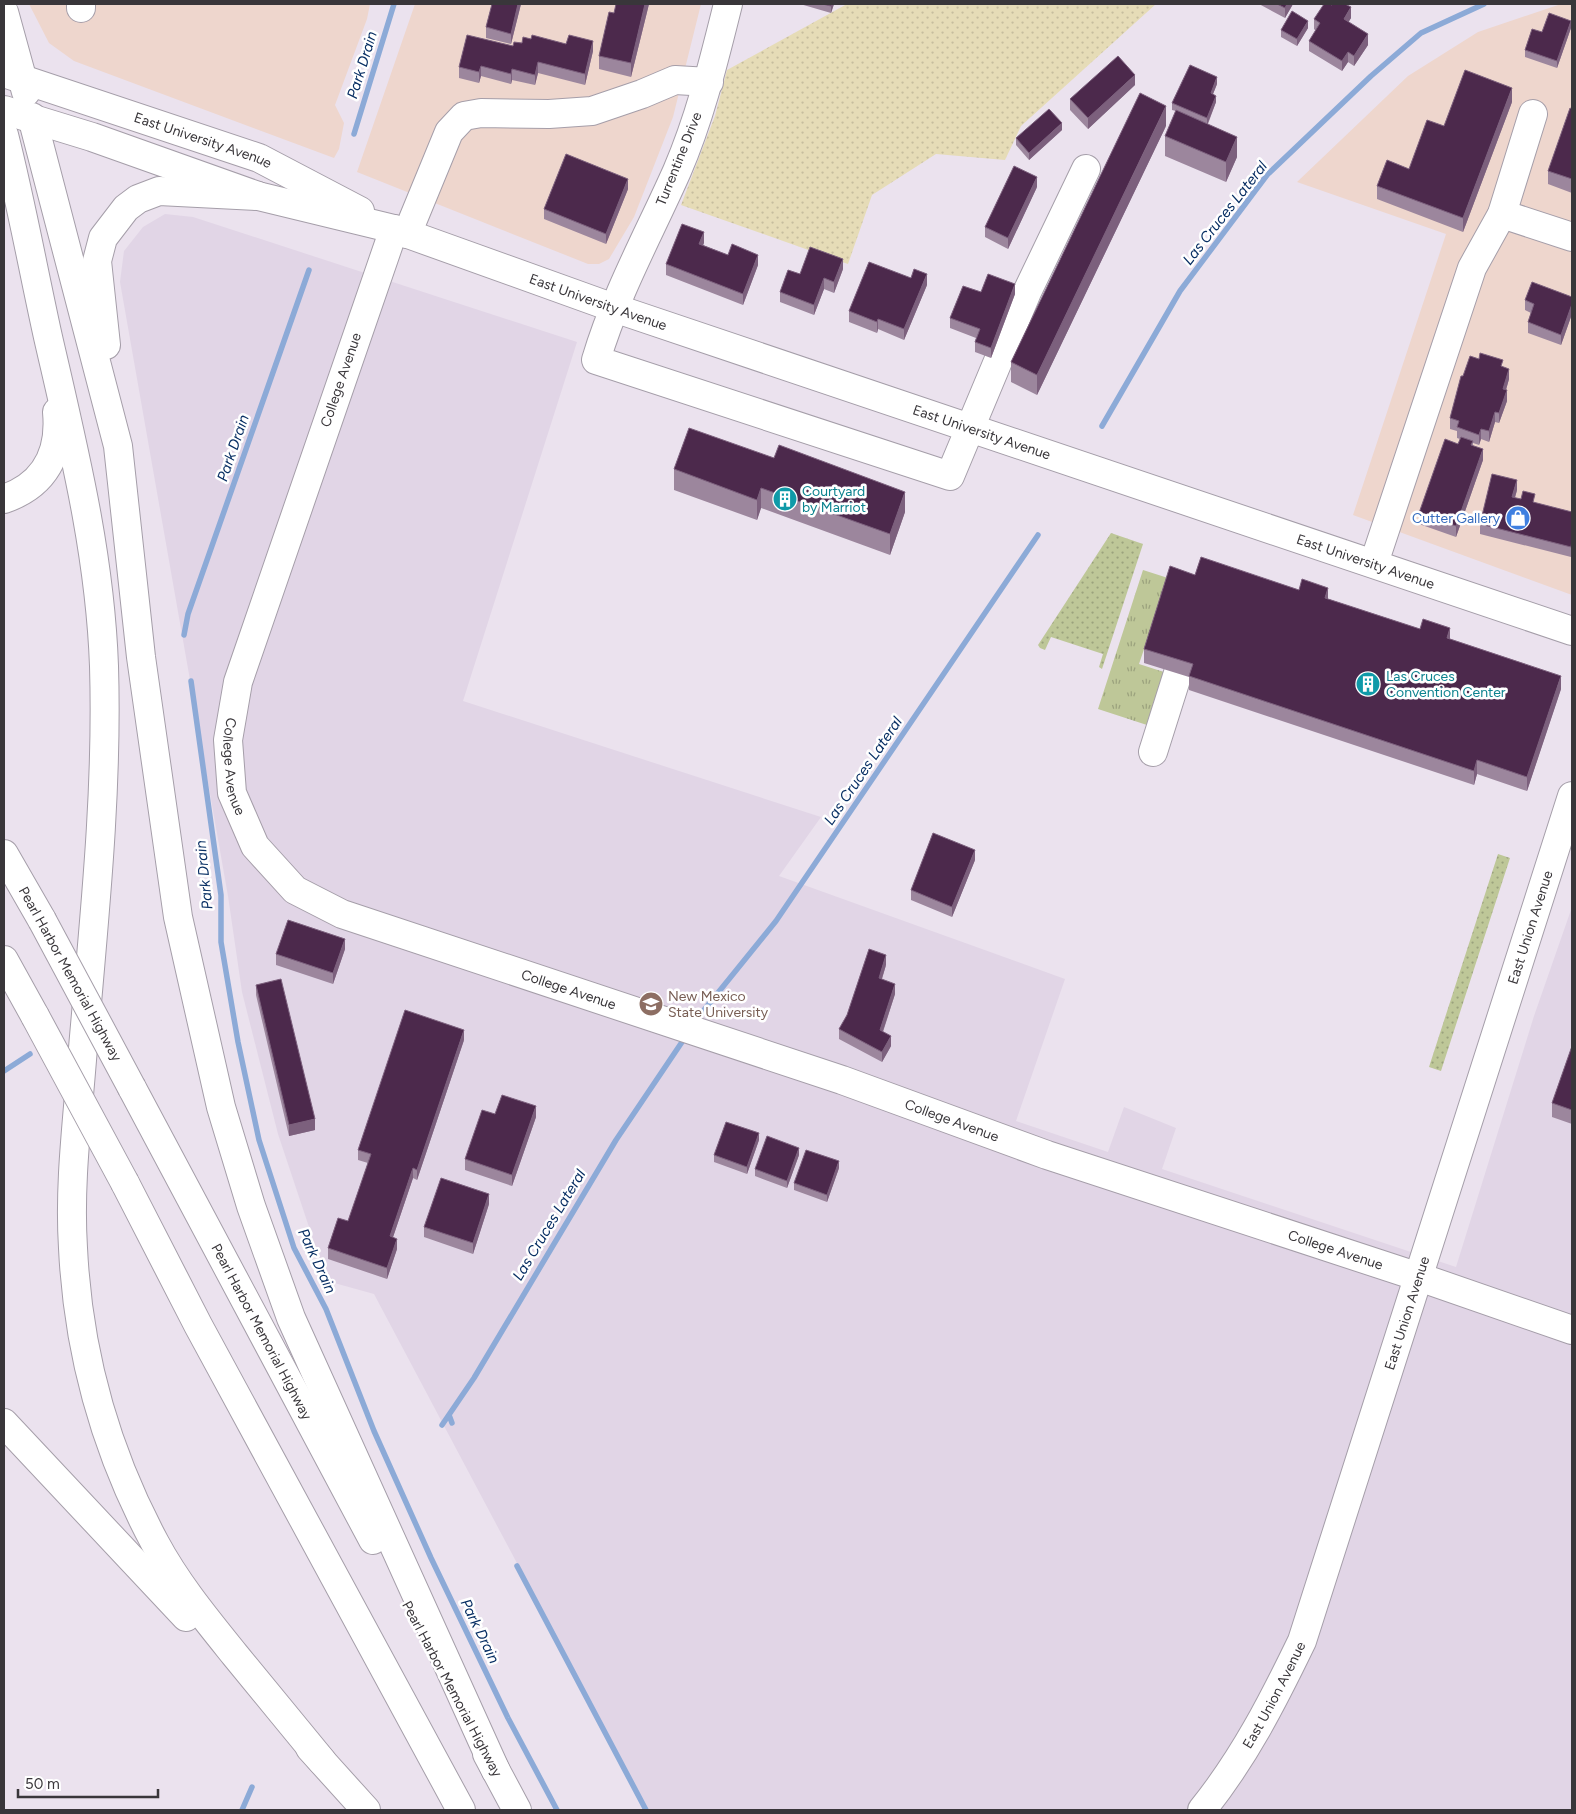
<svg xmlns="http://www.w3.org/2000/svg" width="1576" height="1814" font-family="Figtree,sans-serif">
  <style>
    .commercial { fill: #eed6cd }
    .built { fill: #e1d5e6 }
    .grass { fill: url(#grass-tufts) }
    .sand { fill: url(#sand-dots) }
    .park { fill: url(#park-dots) }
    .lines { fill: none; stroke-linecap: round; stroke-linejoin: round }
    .stream { stroke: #8caad7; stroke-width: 5.5 }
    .minor-casing { stroke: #a59ea9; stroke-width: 30 }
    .major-casing { stroke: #a59ea9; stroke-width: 30 }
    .highway-casing { stroke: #a59ea9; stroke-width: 30 }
    .minor { stroke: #fff; stroke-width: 28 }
    .major { stroke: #fff; stroke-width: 28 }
    .highway { stroke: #fff; stroke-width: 28 }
    .highway-bridge-casing { stroke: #a59ea9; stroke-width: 30; stroke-linecap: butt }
    .highway-bridge { stroke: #fff; stroke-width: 28 }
    .wall { fill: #9c869d }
    .shaded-wall { fill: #7c607d }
    .building { fill: #4c294c; stroke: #7c607d }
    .labels { text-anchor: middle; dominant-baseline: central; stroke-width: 5; stroke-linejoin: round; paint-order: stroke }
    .street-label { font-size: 14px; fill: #39363a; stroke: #fff }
    .culture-label { font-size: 14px; fill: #0d838f; stroke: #fff; text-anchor: start }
    .shop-label { font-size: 14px; fill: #366cbe; stroke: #fff; text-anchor: end }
    .education-label { font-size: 14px; fill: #785e54; stroke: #fff; text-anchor: start }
    .water-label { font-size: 15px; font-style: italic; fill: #072e63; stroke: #fff }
  </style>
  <defs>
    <pattern id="grass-tufts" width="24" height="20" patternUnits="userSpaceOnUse" patternTransform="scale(1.25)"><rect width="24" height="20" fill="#bec798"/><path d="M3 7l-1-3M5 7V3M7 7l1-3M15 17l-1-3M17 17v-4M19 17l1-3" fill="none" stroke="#9ba27d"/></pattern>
    <pattern id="sand-dots" width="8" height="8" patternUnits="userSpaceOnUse" patternTransform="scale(1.25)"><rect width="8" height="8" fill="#e6dcb7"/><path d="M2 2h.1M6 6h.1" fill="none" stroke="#c6bd9e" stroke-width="1.8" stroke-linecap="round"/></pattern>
    <pattern id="park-dots" width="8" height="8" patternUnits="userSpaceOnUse" patternTransform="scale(1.25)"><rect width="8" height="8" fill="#bec798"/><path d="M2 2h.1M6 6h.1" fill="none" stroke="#9ba27d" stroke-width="1.8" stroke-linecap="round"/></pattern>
  </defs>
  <rect width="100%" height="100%" fill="#ebe2ee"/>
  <path class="commercial" d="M29 4H370L367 19 335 105 344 123 339 149 334 158 74 61 49 43Z
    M415 4H701L673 117 634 217 609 259 599 264H588L357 172Z
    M1561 4H1572V595L1353 515 1446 234 1297 182 1408 76 1478 32Z"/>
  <path class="built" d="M165 214 193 217 577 342 463 701 821 817 779 876 1065 979 1016 1121 1108 1152 1124 1107 1176 1128 1162 1169 1456 1267 1534 1016 1572 907V1810H648L374 1294 327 1281 278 1134 242 992 228 896 120 282 124 251 143 227Z"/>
  <path class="grass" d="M1143 570 1168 578 1139 664 1167 673 1150 726 1098 709Z"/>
  <path class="sand" d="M847 4H1156L1021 126 1005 160 936 154 872 195 848 264 681 205 715 116 727 70Z"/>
  <path class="park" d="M1111 533 1143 544 1102 669 1099 667 1103 654 1051 637 1045 650 1040 648 1038 645Z
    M1498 854 1510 858 1441 1071 1429 1067Z"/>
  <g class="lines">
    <path class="stream" d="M354 134 394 4
      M1102 426 1180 291 1267 175 1371 76 1421 33 1484 4
      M184 635 188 614 309 270
      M191 681 221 895V942L238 1042 259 1140 294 1248 326 1309 374 1431 431 1558 508 1718 557 1810
      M700 1015 776 921 1038 535
      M4 1071 30 1054
      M449 1415 452 1423
      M442 1425 474 1378 616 1140 682 1042
      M517 1566 646 1810
      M242 1810 252 1787"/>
    <defs>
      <g id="minor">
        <path d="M728 4C714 60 700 118 677 171 649 234 616 293 596 360L950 476 1027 292 1086 169"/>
        <path d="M81 8V4"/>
        <path d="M1502 214 1572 237"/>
        <path id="s1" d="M394 229 238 682 228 740 232 793 255 846 295 890 342 914 842 1080 1047 1155 1419 1277 1572 1330"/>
        <path d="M407 234 449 132 464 116 481 113 549 114 592 111 642 94 675 80 709 82"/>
        <path d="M1374 563 1472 268 1502 214 1533 114"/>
        <path d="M1153 752 1178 673"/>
        <path id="s2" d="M1202 1810C1244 1758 1273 1701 1302 1641L1572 796"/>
      </g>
      <g id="major">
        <path d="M4 12 26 92"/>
        <path id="s3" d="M4 73 259 158 360 211"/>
        <path id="s4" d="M4 110 92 137 258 196 394 229 614 308 1572 631"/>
      </g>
      <g id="highway">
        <path d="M32 117 118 446 141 657 178 917 221 1107 251 1206 291 1318 496 1771"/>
        <path d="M4 135C21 202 33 269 48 337 73 446 100 553 104 666 108 797 93 929 82 1060 77 1123 69 1186 73 1248 78 1352 106 1452 155 1543 177 1584 206 1619 235 1655 264 1690 293 1726 322 1761"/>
        <path d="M106 345 97 261 103 238 126 208 138 199 159 191 258 196"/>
        <path d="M4 499C45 485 61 454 57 412"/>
        <path d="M4 854 42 920"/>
        <path d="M4 960 35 1016"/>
        <path id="s5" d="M132 1088 373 1540"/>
        <path d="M125 1183 198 1325 461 1810"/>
        <path d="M4 1423 186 1617"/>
        <path d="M310 1748 366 1810"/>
        <path d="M487 1754 517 1810"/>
      </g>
    </defs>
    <use href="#minor" class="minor-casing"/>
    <use href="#major" class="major-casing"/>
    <use href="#highway" class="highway-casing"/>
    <use href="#minor" class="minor"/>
    <use href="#major" class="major"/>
    <use href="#highway" class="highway"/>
    <defs>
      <path id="highway-bridge" d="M42 920 132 1088
        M35 1016 125 1183"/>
    </defs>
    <use href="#highway-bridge" class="highway-bridge-casing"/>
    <use href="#highway-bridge" class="highway-bridge"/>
  </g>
  <path class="wall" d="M492 4H521L511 44 486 38V27Z
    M615 4H649L631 77 599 69V56L614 13 616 5Z
    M800 4H834L831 13Z
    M1259 4H1293L1285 18Z
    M1351 18 1348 22 1368 45 1354 66 1348 62 1342 71 1309 51V41L1316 31 1314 29V19Z
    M1308 28 1297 46 1281 37V30Z
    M1571 28 1557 68 1525 57V50L1542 32Z
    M522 43 593 51 585 85 538 73 535 85 512 80 511 84 481 76 479 83 459 78V67Z
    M1217 84 1213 94 1216 102 1208 124 1237 157 1226 182 1165 156V136L1176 111 1172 110V103Z
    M1135 85 1088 129 1070 110V99Z
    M1512 102 1463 232 1377 199V186L1409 169 1444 126Z
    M1572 109V193L1548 184V171Z
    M1166 126 1037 395 1011 382V362Z
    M1062 130 1029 160 1016 145V138Z
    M1037 187 1008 249 985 237V227Z
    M628 189 606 244 544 219V209Z
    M704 243 703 245 728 255 758 265 743 305 666 275V264Z
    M843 269 834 293 824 289 814 315 780 302V292L800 274Z
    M927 285 904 340 878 329 877 333 849 322V311Z
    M981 292 1015 294 991 358 975 352V342L976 338 950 328V318Z
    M1572 297V314L1561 345 1528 333V322L1531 313 1525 310V300Z
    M1503 367 1509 379 1506 390 1507 401 1499 423 1495 422 1489 442 1481 439 1479 445 1473 443V446L1483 460 1456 537 1419 524V513L1458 444 1460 439 1457 438V431L1450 429V418L1463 376Z
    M774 458 905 512 890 555 761 508 757 520 674 490V469Z
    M1517 490 1515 498 1572 512 1571 557 1480 534V524Z
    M1195 575 1299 590 1328 599 1420 629 1450 639 1561 689 1527 791 1477 774 1474 785 1189 690V677L1144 663V649Z
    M975 860 952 917 911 900V890Z
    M345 949 333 984 276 965V954Z
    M886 965 882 979 895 994 883 1032 891 1046 882 1062 839 1039V1029Z
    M256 985 315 1130 289 1136 256 995Z
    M464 1040 417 1180 413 1178 393 1237 397 1249 387 1279 328 1259V1248L348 1221 368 1163 358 1160V1150Z
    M1572 1046V1124L1552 1117V1103Z
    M495 1114 536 1117 512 1186 465 1170V1159Z
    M759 1140 747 1174 714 1162V1155Z
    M799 1155 787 1188 755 1176V1169Z
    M839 1168 827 1202 794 1190V1183Z
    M489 1204 473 1254 424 1237V1227Z"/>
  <path class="shaded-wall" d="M518 4H521L511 44V34Z
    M645 4H649L631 77V63Z
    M832 4H834L831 13V6Z
    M1287 4H1293L1285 18V8Z
    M1351 7V18L1344 30V19Z
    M1308 21V28L1297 46V39Z
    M1571 21V28L1557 68V61Z
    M1368 34V45L1354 66V56Z
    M593 41V51L585 85V74Z
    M1348 52V62L1342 71V61Z
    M538 62V73L535 85V75Z
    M481 66V76L479 83V72Z
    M512 69V80L511 84V74Z
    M1135 75V85L1088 129V118Z
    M1217 77V84L1211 99V93Z
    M1512 88V102L1463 232V218Z
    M1216 96V102L1207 125V118Z
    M1166 106V126L1037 395V375Z
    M1062 123V130L1029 160V153Z
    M1237 137V157L1226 182V162Z
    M1037 177V187L1008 249V238Z
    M628 179V189L606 244V234Z
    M704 232V243L699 254V244Z
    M758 255V265L743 305V294Z
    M843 259V269L834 293V282Z
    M927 274V285L904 340V329Z
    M824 278V289L814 315V305Z
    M1015 284V294L991 358V348Z
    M1572 304V314L1561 345V335Z
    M878 319V329L877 333V322Z
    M1509 369V379L1503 400V389Z
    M1507 390V401L1499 423V413Z
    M1495 412V422L1489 442V431Z
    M1481 429V439L1479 445V435Z
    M1483 449V460L1456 537V526Z
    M1517 480V490L1512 507V497Z
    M761 488V508L757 520V500Z
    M905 492V512L890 555V534Z
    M1572 541V552L1571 557V547Z
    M1328 588V602L1325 598Z
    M1450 628V642L1447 638Z
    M1561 676V689L1527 791V777Z
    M1477 760V774L1474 785V771Z
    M975 850V860L952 917V907Z
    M345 939V949L333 984V973Z
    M886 955V965L879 988V978Z
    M895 984V994L880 1040V1030Z
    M464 1030V1040L417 1180V1170Z
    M891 1036V1046L882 1062V1052Z
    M536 1106V1117L512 1186V1175Z
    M315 1119V1130L289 1136V1125Z
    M759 1133V1140L747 1174V1167Z
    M799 1148V1155L787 1188V1181Z
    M839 1161V1168L827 1202V1195Z
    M413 1168V1178L390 1246V1236Z
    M489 1194V1204L473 1254V1243Z
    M397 1239V1249L387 1279V1268Z"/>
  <path class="building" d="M492 4H518L511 34 486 27Z
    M616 4H645L631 63 599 56 609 12 614 13Z
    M822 4H832L831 6Z
    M1277 4H1287L1285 8Z
    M1324 4H1329L1332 5 1333 4H1345L1351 7 1344 19 1368 34 1354 56 1348 52 1342 61 1309 41 1320 23 1314 19Z
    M1292 11 1308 21 1297 39 1281 30Z
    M1549 13 1571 21 1557 61 1525 50 1532 29 1542 32Z
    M467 35 513 46 514 42 522 43 523 37 531 39 532 35 566 44 569 35 593 41 585 74 538 62 535 75 512 69 511 74 481 66 479 72 459 67Z
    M1118 56 1135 75 1088 118 1070 99Z
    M1190 65 1217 77 1211 93 1216 96 1207 118 1172 103Z
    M1465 70 1512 88 1463 218 1377 186 1387 160 1409 169 1427 120 1444 126Z
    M1140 93 1166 106 1037 375 1011 362Z
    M1570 108 1572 109V179L1548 171Z
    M1049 109 1062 123 1029 153 1016 138Z
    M1176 110 1237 137 1226 162 1165 136Z
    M566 154 628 179 606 234 544 209Z
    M1014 166 1037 177 1008 238 985 227Z
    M682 224 704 232 699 244 728 255 732 244 758 255 743 294 666 264Z
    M810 247 843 259 834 282 824 278 814 305 780 292 788 270 800 274Z
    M869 262 911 278 914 269 927 274 904 329 878 319 877 322 849 311Z
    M988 274 1015 284 991 348 975 342 980 329 950 318 963 286 981 292Z
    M1532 282 1572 297V304L1561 335 1528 322 1534 304 1525 300Z
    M1480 353 1503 360 1501 366 1509 369 1503 389 1507 390 1499 413 1495 412 1489 431 1481 429 1479 435 1457 427 1459 421 1450 418 1461 376H1463L1470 356 1479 359Z
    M689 428 774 458 779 445 905 492 890 534 761 488 757 500 674 469Z
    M1461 437 1473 441 1471 445 1483 449 1456 526 1419 513 1445 439 1458 444Z
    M1492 474 1517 480 1512 497 1521 499 1523 491 1535 494 1533 502 1572 512V541L1571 547 1480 524Z
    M1201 557 1299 590 1302 579 1328 588 1325 598 1420 629 1423 619 1450 628 1447 638 1561 676 1527 777 1477 760 1474 771 1189 676 1193 664 1144 649 1170 566 1195 575Z
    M933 833 975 850 952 907 911 890Z
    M288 920 345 939 333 973 276 954Z
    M869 949 886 955 879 978 895 984 880 1030 891 1036 882 1052 839 1029 847 1015Z
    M281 979 315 1119 289 1125 256 985Z
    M405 1010 464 1030 417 1170 413 1168 390 1236 397 1239 387 1268 328 1248 338 1218 348 1221 371 1154 358 1150Z
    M1572 1046V1110L1552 1103Z
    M502 1095 536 1106 512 1175 465 1159 482 1110 495 1114Z
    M726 1122 759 1133 747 1167 714 1155Z
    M767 1136 799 1148 787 1181 755 1169Z
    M806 1150 839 1161 827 1195 794 1183Z
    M441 1178 489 1194 473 1243 424 1227Z"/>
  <defs>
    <symbol id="building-disc" viewBox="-11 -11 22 22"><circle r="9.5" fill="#0f9aa8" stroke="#fff"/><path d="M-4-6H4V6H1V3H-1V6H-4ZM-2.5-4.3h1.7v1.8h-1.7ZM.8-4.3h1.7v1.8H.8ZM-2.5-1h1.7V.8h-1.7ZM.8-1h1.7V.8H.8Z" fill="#fff"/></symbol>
    <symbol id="shop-disc" viewBox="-11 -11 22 22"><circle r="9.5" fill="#3f7fe0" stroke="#fff"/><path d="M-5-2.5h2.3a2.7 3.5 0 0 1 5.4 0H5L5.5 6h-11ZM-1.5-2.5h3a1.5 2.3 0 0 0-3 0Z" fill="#fff"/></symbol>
    <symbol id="university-disc" viewBox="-11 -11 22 22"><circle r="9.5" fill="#8d6e63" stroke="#fff"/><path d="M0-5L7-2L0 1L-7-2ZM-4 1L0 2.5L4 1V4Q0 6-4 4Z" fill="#fff"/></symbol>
  </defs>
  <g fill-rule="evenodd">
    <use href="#building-disc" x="771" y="485" width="28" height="28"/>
    <use href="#shop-disc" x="1504" y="504" width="28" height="28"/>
    <use href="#building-disc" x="1354" y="670" width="28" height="28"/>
    <use href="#university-disc" x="637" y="990" width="28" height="28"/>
  </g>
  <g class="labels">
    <g class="street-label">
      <text stroke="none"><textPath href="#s3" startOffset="210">East University Avenue</textPath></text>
      <text transform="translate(679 159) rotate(-68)">Turrentine Drive</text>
      <text stroke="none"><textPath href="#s4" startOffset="625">East University Avenue</textPath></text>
      <text transform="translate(341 380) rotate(-71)">College Avenue</text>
      <text stroke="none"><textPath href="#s4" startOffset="1030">East University Avenue</textPath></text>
      <text stroke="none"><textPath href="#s4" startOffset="1435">East University Avenue</textPath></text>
      <text stroke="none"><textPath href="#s1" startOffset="565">College Avenue</textPath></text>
      <text stroke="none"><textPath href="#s2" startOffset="946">East Union Avenue</textPath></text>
      <text transform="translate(70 974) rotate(61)">Pearl Harbor Memorial Highway</text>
      <text stroke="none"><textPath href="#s1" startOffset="1000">College Avenue</textPath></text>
      <text stroke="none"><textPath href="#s1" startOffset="1405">College Avenue</textPath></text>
      <text stroke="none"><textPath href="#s1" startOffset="1810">College Avenue</textPath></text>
      <text stroke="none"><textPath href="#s2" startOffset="541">East Union Avenue</textPath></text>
      <text stroke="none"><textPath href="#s5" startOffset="276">Pearl Harbor Memorial Highway</textPath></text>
      <text transform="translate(452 1689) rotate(62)">Pearl Harbor Memorial Highway</text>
      <text stroke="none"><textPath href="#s2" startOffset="136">East Union Avenue</textPath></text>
    </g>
    <g class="culture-label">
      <text x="802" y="491">Courtyard<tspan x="802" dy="16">by Marriot</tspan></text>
      <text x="1386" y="676">Las Cruces<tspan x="1386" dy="16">Convention Center</tspan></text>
    </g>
    <g class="shop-label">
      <text x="1500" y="518">Cutter Gallery</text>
    </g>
    <g class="education-label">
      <text x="668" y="996">New Mexico<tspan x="668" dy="16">State University</tspan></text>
    </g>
    <g class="water-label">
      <text transform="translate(362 65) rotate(-73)">Park Drain</text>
      <text transform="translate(1225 213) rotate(-52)">Las Cruces Lateral</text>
      <text transform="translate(233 448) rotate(-71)">Park Drain</text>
      <text transform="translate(863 771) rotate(-56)">Las Cruces Lateral</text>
      <text transform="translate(204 875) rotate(-96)">Park Drain</text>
      <text transform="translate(549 1225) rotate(-59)">Las Cruces Lateral</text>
      <text transform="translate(317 1261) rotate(65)">Park Drain</text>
      <text transform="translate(480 1631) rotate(64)">Park Drain</text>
    </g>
  </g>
  <rect width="1576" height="1814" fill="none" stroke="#39363a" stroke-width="10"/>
  <path d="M18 1789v8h140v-8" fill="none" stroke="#39363a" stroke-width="2.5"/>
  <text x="25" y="1789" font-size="15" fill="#39363a" stroke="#ffffff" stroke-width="4" paint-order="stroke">50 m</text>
</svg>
